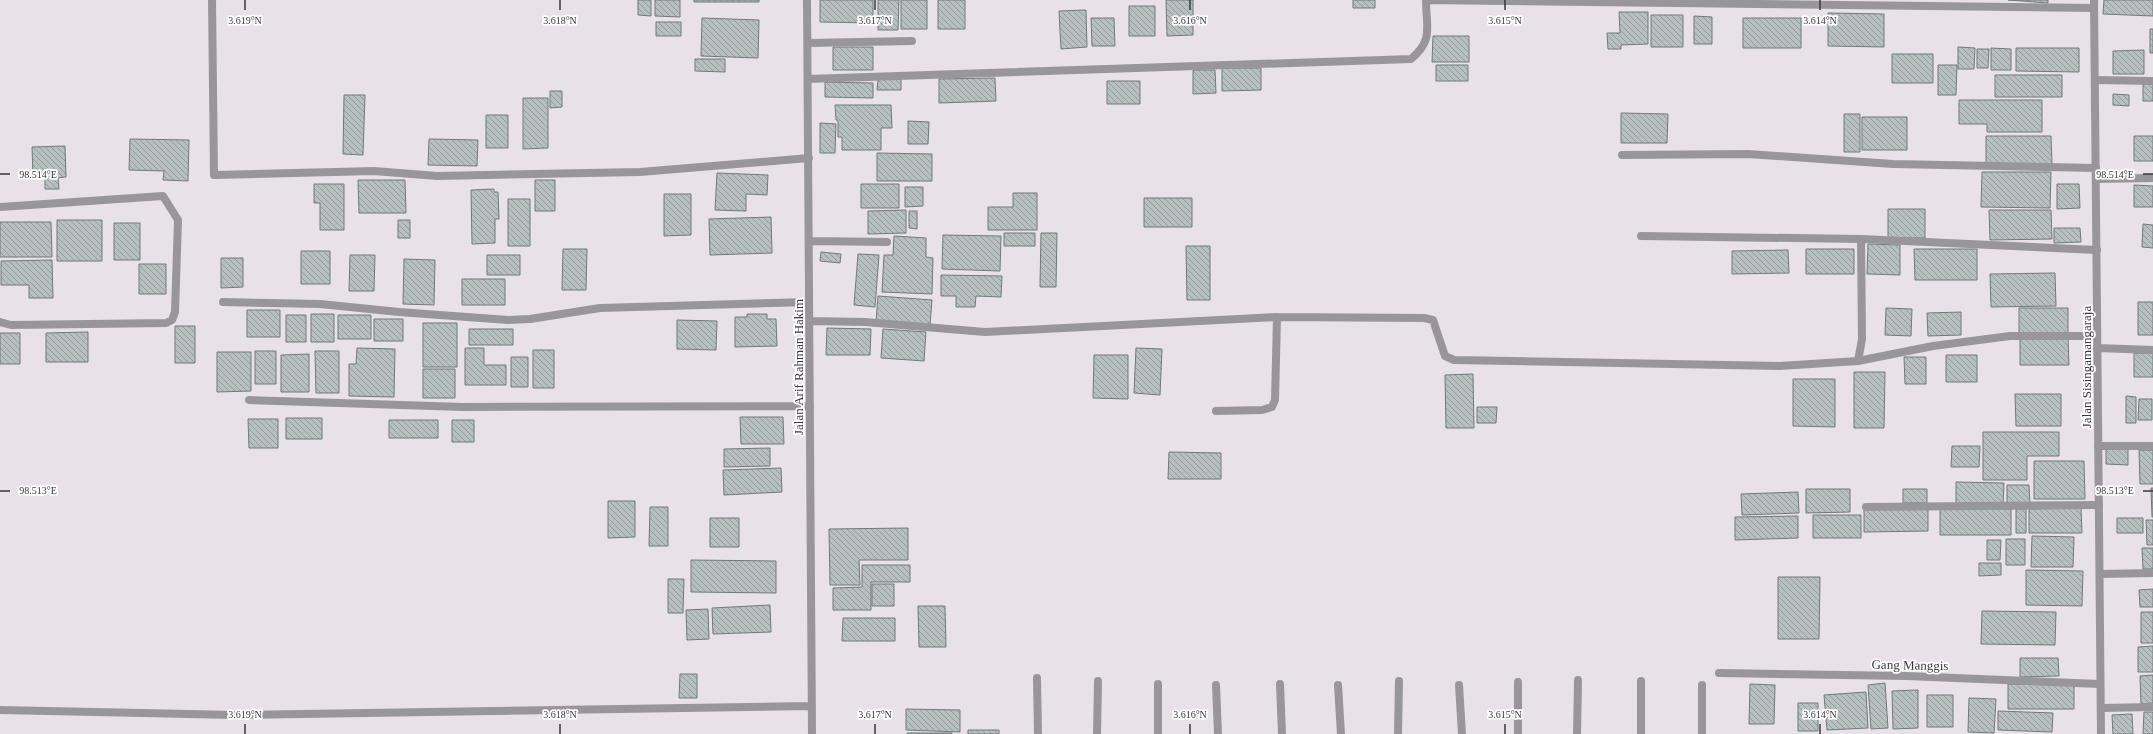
<svg xmlns="http://www.w3.org/2000/svg" width="2153" height="734" font-family="Georgia,serif">
  <style>
    .building { fill: url(#building-back-hatch); stroke: #707a78 }
    .lines { fill: none; stroke-linecap: round; stroke-linejoin: round }
    .minor { stroke: #999699; stroke-width: 8 }
    .tertiary { stroke: #999699; stroke-width: 8 }
    .ticks { fill: none; stroke: #3a373a; stroke-width: 1.5 }
    .labels { text-anchor: middle; dominant-baseline: central; stroke-width: 3.5; stroke-linejoin: round; paint-order: stroke }
    .street-label { font-size: 13px; fill: #3a373a; stroke: #fff }
    .ticks-label { font-size: 10px; text-anchor: middle; fill: #3a373a; stroke: #fff; stroke-width: 3.5; stroke-linejoin: round; paint-order: stroke }
  </style>
  <defs>
    <pattern id="building-back-hatch" width="6" height="6" patternUnits="userSpaceOnUse"><rect width="6" height="6" fill="#b6c0be"/><path d="M-1 5l2 2M0 0l6 6M5-1l2 2" fill="none" stroke="#959d9b"/></pattern>
  </defs>
  <rect width="100%" height="100%" fill="#e9e1e8"/>
  <path class="building" d="M638 0H651V16L638 15Z
    M655 0H680V17L655 16Z
    M694 0H759V2H694Z
    M820 0H873V23L820 22Z
    M878 0H899L898 30H878Z
    M901 0H927V29H901Z
    M938 0H965V29H938Z
    M1166 0H1193V35L1167 36Z
    M1353 0H1375V8H1353Z
    M2008 0H2048V3Z
    M2104 0H2153V16L2103 14Z
    M1129 6H1155V36H1129Z
    M1086 10 1087 47 1061 49 1059 11Z
    M1619 12H1648V44L1621 45V49H1608L1607 33H1620Z
    M1828 13 1884 14V47L1828 46Z
    M1651 15H1683V47H1651Z
    M1694 16 1712 17V44H1694Z
    M702 18 759 20 758 58 701 56Z
    M1091 18H1114L1115 46H1092Z
    M1743 18H1801V48H1743Z
    M656 22H681V36H656Z
    M2150 29H2153V53H2150Z
    M1433 36H1469V62H1432Z
    M833 47H873V70H833Z
    M1958 47 1975 48 1974 69H1958Z
    M1991 48 2011 49V70H1991Z
    M2016 48H2079V72L2016 71Z
    M1977 49H1989L1988 68H1977Z
    M2144 50V74H2113V51Z
    M1892 54H1933V83H1892Z
    M695 59H725V72L695 71Z
    M1436 65H1468V81H1436Z
    M1938 65H1957L1956 95H1938Z
    M1222 68H1261V90L1222 91Z
    M1193 70H1215L1216 93 1193 94Z
    M1995 75H2062V97H1995Z
    M995 78 996 101 939 103V79Z
    M878 79H901V90H877Z
    M1107 81H1140V104H1107Z
    M825 82 873 83V98L825 97Z
    M2143 84H2153V101H2143Z
    M550 91H562V107L550 108Z
    M2113 94 2129 95V106L2113 105Z
    M344 95H365L363 155 343 154Z
    M523 98H548V148L523 149Z
    M1959 100H2042V132H1987V124H1959Z
    M835 105H891L892 128H881V150H842V137H838V120H836Z
    M1621 113 1668 114 1667 143H1621Z
    M1844 114H1860V152H1844Z
    M486 115H508V148H486Z
    M1862 117H1907V150H1862Z
    M908 121 929 122 928 144H908Z
    M820 123 836 124 835 153H820Z
    M1986 136H2051L2052 164H1986Z
    M2134 136H2153V161H2134Z
    M130 139 189 140 188 181 163 180 164 171 129 170Z
    M429 139 478 140 477 166 428 165Z
    M65 146 66 177 58 178 59 189H45V177H33L32 147Z
    M877 153 932 154V181H877Z
    M1982 172H2051L2050 208 1981 207Z
    M717 173 768 175 767 195 746 194V211L715 210Z
    M358 180H405L406 213H359Z
    M535 180H555V211H535Z
    M314 184H344V230H320V203H314Z
    M861 184H899V208H861Z
    M2057 184H2079L2080 208 2057 209Z
    M2134 185 2153 186V207H2134Z
    M905 187H923V206L905 207Z
    M494 189V192H498L499 219H495V243L472 244 471 190Z
    M1013 193H1037V230H988V207H1013Z
    M664 194H691V235L664 236Z
    M1144 198H1192V227H1144Z
    M508 199H530V246H508Z
    M1888 209H1925V238H1888Z
    M906 210V233L868 234V211Z
    M1989 210H2051L2052 239 1990 240Z
    M909 211H917V229L909 228Z
    M771 217 772 253 710 255 709 219Z
    M57 220H102V261H57Z
    M398 220H410V238H398Z
    M0 222H51L52 257H0Z
    M114 223H140V260H114Z
    M2143 224 2153 225V248L2142 247Z
    M2054 228H2080L2081 242 2054 243Z
    M1004 233H1035V246H1004Z
    M1041 233H1057L1056 287H1040Z
    M943 235 1001 236 1000 271 942 269Z
    M894 236 926 238V257L933 258 932 294 882 292 884 255H893Z
    M1868 244 1900 245V275L1867 274Z
    M1186 246H1210V300H1187Z
    M563 249H587L586 290H562Z
    M1806 249H1854V274H1806Z
    M1914 249H1977V280H1915Z
    M1788 250 1789 273 1732 274V251Z
    M301 251H330V284H301Z
    M821 252 841 254 840 263 820 261Z
    M858 254 879 255 875 307 854 305Z
    M350 255H375L374 291H349Z
    M487 255H520V275H487Z
    M221 258H243V287L221 288Z
    M404 259 435 260 434 305 403 304Z
    M52 260 53 298H29V285H1V261Z
    M139 264H166V294H139Z
    M2055 273 2056 306 1991 307 1990 274Z
    M941 275 1002 276 1001 297 976 296 975 307H956V296H941Z
    M462 279H505V305H462Z
    M878 296 932 300 930 325 876 322Z
    M2138 302H2153V335H2138Z
    M1886 308 1912 309 1911 336 1885 335Z
    M2019 308H2068V334L2019 335Z
    M247 310H280V337H247Z
    M1961 312V335L1928 336 1927 313Z
    M311 314H334V342H311Z
    M747 314H767V319H776L777 346 735 347V317H747Z
    M286 315H306V342H286Z
    M338 315H371V339H338Z
    M374 319H403V341H374Z
    M677 320 717 321 716 350 677 349Z
    M423 323H457V367H423Z
    M175 326H195V363H175Z
    M827 328 871 329 870 355H826Z
    M469 329H513V345H469Z
    M883 329 926 332 924 361 881 358Z
    M88 332V362H46V333Z
    M0 333H20V364H0Z
    M2020 338H2068L2069 365H2020Z
    M357 348 395 349 394 397 349 396V364H356Z
    M465 348H484V365H506V385H465Z
    M1136 348 1162 349 1160 395 1134 393Z
    M533 350H554V388H533Z
    M255 351H276V384H255Z
    M315 351H339V393H316Z
    M217 352H251V391L217 392Z
    M2134 353H2153V377H2134Z
    M309 354V392H281V355Z
    M1094 355H1128V399L1093 398Z
    M1946 355H1977V382H1946Z
    M511 357H528V387H511Z
    M1904 357H1926V384H1905Z
    M423 369H455V398H423Z
    M1854 372H1885L1884 428H1854Z
    M1473 374 1474 428H1446L1445 375Z
    M1793 379H1835V427L1793 426Z
    M2015 394H2061V426H2016Z
    M2126 396 2136 397V423H2126Z
    M2139 399H2152V420H2138Z
    M1477 407H1497L1496 423H1477Z
    M740 417H783L784 444H741Z
    M286 418H322V439H286Z
    M248 419H278V448H249Z
    M389 420H438V438H389Z
    M452 420H474V442H452Z
    M1983 432H2059V456H2027V480H1983Z
    M1952 446H1980L1979 467H1951Z
    M770 448V466L724 467V449Z
    M2106 449H2128V465L2106 464Z
    M2139 450H2153V484H2140Z
    M1169 452 1221 453V479H1168Z
    M2034 461H2084L2085 499H2034Z
    M781 468 782 492 724 495 723 470Z
    M1956 482 2004 483 2003 506 1956 505Z
    M2007 485H2029L2030 504H2007Z
    M2151 488H2153V517H2152Z
    M1806 489H1850V512L1806 513Z
    M1903 489H1927V503H1903Z
    M1798 492 1799 513 1742 515 1741 494Z
    M608 501H635V537L608 538Z
    M650 507H668V546H649Z
    M1928 507V531L1864 532V508Z
    M1940 508 2011 509V535H1940Z
    M2081 508 2082 533H2029V509Z
    M2016 509H2026V533H2016Z
    M1813 515H1861V538H1813Z
    M1798 516V538L1735 540V517Z
    M710 518H739V547H710Z
    M2117 518H2143V533H2117Z
    M2146 520H2153V545H2147Z
    M908 528V560H859L860 585H830L829 529Z
    M2032 536 2074 537 2073 567H2031Z
    M2006 539H2025V565H2006Z
    M1987 540H2001L2000 560H1987Z
    M2142 548H2153V569H2143Z
    M691 560 776 561V593L691 592Z
    M1979 563H2001V575L1979 576Z
    M862 565H910V582H871V610H833V588L862 587Z
    M2026 570 2083 571 2082 606 2026 605Z
    M1778 577H1820L1819 639H1778Z
    M668 579H684L683 613H668Z
    M872 584H894V606H872Z
    M2153 589V607H2140L2139 590Z
    M770 605 771 632 713 634 712 608Z
    M918 606H945L946 647H919Z
    M708 609 709 639 687 640 686 610Z
    M1982 611 2056 612 2055 645 1981 644Z
    M2141 612H2153V643H2141Z
    M843 618H895V641H842Z
    M2153 646V672H2138V647Z
    M2020 658H2058L2059 676 2020 677Z
    M680 674H697V698H679Z
    M2153 675V703L2141 704 2140 676Z
    M1885 683 1888 728 1871 729 1868 685Z
    M1750 684 1775 685 1774 724H1749Z
    M2008 684 2074 685V709H2008Z
    M1918 690V728L1893 729 1892 691Z
    M1866 692 1868 728 1827 730 1824 695Z
    M1927 695H1953V727H1927Z
    M1969 698 1996 699 1994 733 1968 732Z
    M1798 703H1818V731H1798Z
    M906 709 960 710V732L906 730Z
    M1998 711 2053 713 2052 732 1998 730Z
    M2144 712H2153V734H2143Z
    M2132 714 2133 734H2113L2112 715Z
    M968 730H999V734H968Z
    M907 733H952V734H907Z"/>
  <g class="lines">
    <path class="minor" d="M212 0 214 175 374 171 437 176 640 172 809 158
      M807 0 812 734
      M1426 0 2094 8
      M808 43 912 41
      M808 79 1411 59C1434 40 1426 27 1426 0
      M2095 80 2153 81
      M1622 155 1748 154 1893 164 2096 168
      M2096 179 2153 178
      M0 207 163 196 178 220 175 312 172 320 166 323 11 325 0 322
      M1641 236 1861 239 2097 250
      M809 241 887 242
      M223 302 320 304 399 312 508 320 530 319 600 308 809 302
      M810 321 865 322 985 332 1277 317 1424 318 1433 320 1445 356 1454 360 1780 366 1858 361 1862 339 1861 239
      M2097 348 2153 350
      M1858 361 1933 346 2010 336H2097
      M249 400 463 407 810 406
      M1216 411 1262 410 1272 407 1275 400 1277 317
      M2098 446H2153
      M1866 507 2099 505
      M2100 574 2153 573
      M1719 673 1907 676 2100 684
      M1037 678 1038 734
      M1641 681V734
      M1280 684 1282 734
      M1216 685 1218 734
      M1338 685 1341 734
      M1459 685 1462 734
      M2101 708 2153 707
      M0 710 236 715 812 706
      M1097 734 1098 681
      M1158 734V684
      M1398 734 1399 681
      M1518 734V682
      M1577 734 1578 680
      M1702 734V685"/>
    <path class="tertiary" d="M2094 0 2101 734"/>
  </g>
  <path class="ticks" d="M245 0V10M560 0V10M875 0V10M1190 0V10M1505 0V10M1820 0V10M0 174H10M2143 174H2153M0 491H10M2143 491H2153M245 724V734M560 724V734M875 724V734M1190 724V734M1505 724V734M1820 724V734"/>
  <g class="labels">
    <g class="street-label">
      <text transform="translate(798 367) rotate(-90)">Jalan Arif Rahman Hakim</text>
      <text transform="translate(2086 367) rotate(-90)">Jalan Sisingamangaraja</text>
      <text transform="translate(1910 665) rotate(1)">Gang Manggis</text>
    </g>
  </g>
  <g class="ticks-label">
    <text x="245" y="24">3.619°N</text>
    <text x="560" y="24">3.618°N</text>
    <text x="875" y="24">3.617°N</text>
    <text x="1190" y="24">3.616°N</text>
    <text x="1505" y="24">3.615°N</text>
    <text x="1820" y="24">3.614°N</text>
    <text x="2115" y="178">98.514°E</text>
    <text x="38" y="178">98.514°E</text>
    <text x="2115" y="494">98.513°E</text>
    <text x="38" y="494">98.513°E</text>
    <text x="245" y="718">3.619°N</text>
    <text x="560" y="718">3.618°N</text>
    <text x="875" y="718">3.617°N</text>
    <text x="1190" y="718">3.616°N</text>
    <text x="1505" y="718">3.615°N</text>
    <text x="1820" y="718">3.614°N</text>
  </g>
</svg>
